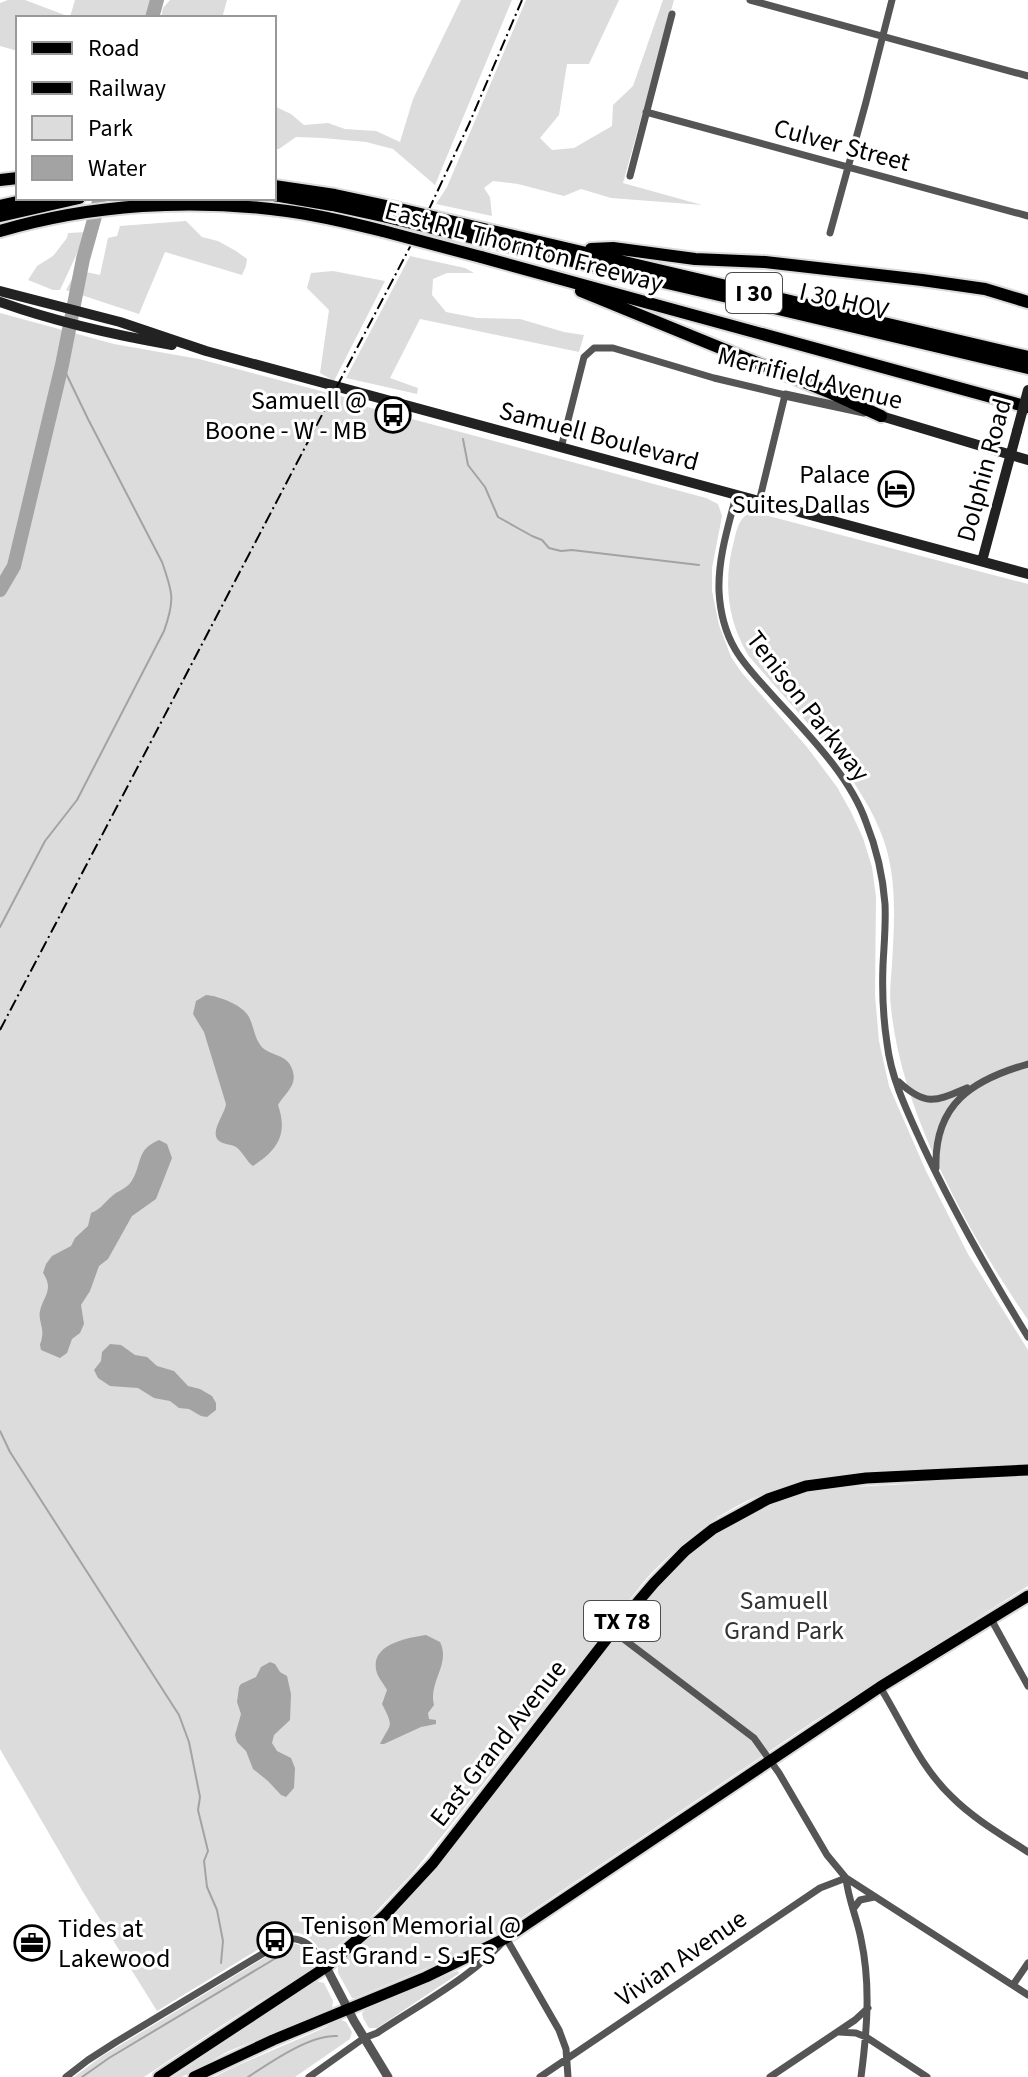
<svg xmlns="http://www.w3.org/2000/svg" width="1028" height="2077" font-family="'Source Sans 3',sans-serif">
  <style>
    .green { fill: #dcdcdc }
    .water { fill: #a3a3a3 }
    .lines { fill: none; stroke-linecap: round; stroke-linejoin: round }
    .stream { stroke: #a3a3a3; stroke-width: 2 }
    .river { stroke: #a3a3a3; stroke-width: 14 }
    .primary-casing { stroke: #dbdbdb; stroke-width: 15 }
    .motorway-casing { stroke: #dbdbdb; stroke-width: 16 }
    .minor { stroke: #555; stroke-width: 7 }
    .tertiary { stroke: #555; stroke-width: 9 }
    .secondary { stroke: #222; stroke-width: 10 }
    .primary { stroke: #000; stroke-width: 11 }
    .motorway { stroke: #000; stroke-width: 12 }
    .rail { stroke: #000; stroke-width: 2; stroke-dasharray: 12 4 2 4; stroke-linecap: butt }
    .motorway-bridge-casing { stroke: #dbdbdb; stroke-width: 16; stroke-linecap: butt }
    .secondary-bridge { stroke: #222; stroke-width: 10 }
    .motorway-bridge { stroke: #000; stroke-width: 12 }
    .labels { text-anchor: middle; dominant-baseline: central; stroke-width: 6; stroke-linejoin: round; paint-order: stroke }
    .shield { fill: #fff; stroke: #4c4c4c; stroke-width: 2 }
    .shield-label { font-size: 24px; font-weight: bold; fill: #000 }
    .street-label { font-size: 26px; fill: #000; stroke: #fff }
    .poi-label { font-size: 26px; fill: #000; stroke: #fff; text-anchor: end }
    .park-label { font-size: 26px; fill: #333; stroke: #fff }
  </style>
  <rect width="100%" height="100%" fill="#fff"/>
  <path class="green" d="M8 0H25L70 17 75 0H151L146 18H18V51L0 46V3Z
    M170 0H227L222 18H161L163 8Z
    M461 0H512L435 185 393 149 366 142 323 138 296 137 279 149H274V106L291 114 304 125 328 123 345 129 376 131 400 142 413 99Z
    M526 0H619L589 64H567L559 115 540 138 552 150 574 148 612 126 613 105 633 86 663 0H674L623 183 702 205 611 198 581 189 564 196 518 184 493 181 484 188 490 197 492 216 436 204 447 187Z
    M186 221 202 237 218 241 236 251 247 259 246 266 242 275 165 252 139 314 66 290 77 270 100 275 108 238 117 236 120 226Z
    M87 232 60 290H53L28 280 37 266 53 256 67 238 68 233Z
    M410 256 465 268 474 273H447L433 279 432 295 446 312 477 318 520 319 564 332 584 335 579 352 420 319 390 378 418 388 417 394 346 378Z
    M333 271 385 281 334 381 320 373 329 310 307 288 311 273Z
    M0 313 114 344 199 359 344 397 356 404 706 498 718 504 722 516 712 568V591L719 625 731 657 742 673 807 747 837 787 851 812 863 838 872 867 876 897 875 995 879 1041 889 1086 926 1171 968 1254 1028 1350V1465C989 1464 950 1468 911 1470 882 1472 853 1473 825 1477 749 1489 698 1524 646 1579L411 1875 371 1917 332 1951 328 1954H323C313 1939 306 1932 287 1932L157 2011 83 1892 0 1749Z
    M753 512 1028 584V1320C968 1232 902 1115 891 1008 889 994 891 979 892 965 894 928 897 888 887 851 869 782 794 710 748 655 727 619 723 581 734 541 737 529 739 516 753 512Z
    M1002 1477H1028V1586L813 1722 493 1937 465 1952 355 1998H352L338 1973V1966L404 1903 446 1856 657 1586C688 1553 718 1528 759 1509 801 1489 846 1487 892 1485 928 1482 965 1480 1002 1477Z
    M292 1943C304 1945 310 1951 314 1962L312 1968 218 2028 144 2077H74L102 2056 282 1947Z
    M457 1971 459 1972 458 1974 377 2028H369L363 2018 362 2013 366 2009Z
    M316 1981 324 1983 333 2001 332 2009 229 2051 182 2077H173Z
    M339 2019 346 2022 352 2032 350 2039 295 2077H214L234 2067 324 2028Z"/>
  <path class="water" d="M206 995C219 996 243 1005 249 1017 254 1027 254 1037 261 1046 270 1057 289 1053 293 1072 297 1086 284 1094 278 1105 288 1134 278 1150 253 1166 246 1161 243 1152 236 1147 231 1144 223 1145 218 1140 210 1131 225 1114 226 1104L204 1032 193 1014 196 1001Z
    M159 1140 167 1144 172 1158 156 1199 132 1216 108 1259 99 1266 90 1291 81 1305 84 1324 80 1333 72 1339 67 1353 60 1358 41 1350C39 1338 40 1350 42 1337 44 1328 38 1320 40 1311 44 1295 54 1290 43 1273L46 1264 52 1256 71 1246 75 1238 88 1226 91 1213C101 1209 103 1204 111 1197 117 1191 126 1189 131 1182 143 1164 135 1150 159 1140Z
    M110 1344 121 1345 135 1355 147 1357 157 1366 174 1371 188 1386 200 1389 212 1396 216 1403V1410L207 1417 201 1416 189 1409 179 1408 170 1401 154 1398 138 1388 110 1386 98 1378 94 1370 101 1361 102 1352Z
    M426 1635 440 1642C451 1664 428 1682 434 1705L428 1713 429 1719 436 1720V1724L421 1727 384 1744H380C390 1723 395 1729 382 1704L387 1690C384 1684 379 1679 377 1673 368 1645 406 1638 426 1635Z
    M270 1662 275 1664 280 1672 287 1676 291 1694 290 1720 274 1735 272 1743 277 1751 291 1758 295 1768 294 1788 286 1797 281 1795 268 1781 253 1769 246 1751 237 1742 235 1735 241 1714 237 1702 239 1687 241 1684 256 1677 261 1667Z"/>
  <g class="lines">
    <path class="stream" d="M463 439 468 465 485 487 498 517 532 536 542 540 549 548 561 551 572 550 699 565
      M0 927 45 841 77 800 164 631C175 600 173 593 162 562L88 419 62 365
      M0 1431 10 1452 179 1715 189 1742 200 1797 198 1810 208 1851 204 1861 207 1887 217 1910 223 1941 221 1963
      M82 2077 109 2058 276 1958
      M248 2077C271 2062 309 2035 337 2036"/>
    <path class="river" d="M152 18 157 0
      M0 590 14 566 62 365 83 259 100 198"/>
    <defs>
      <path id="primary" d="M159 2077 326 1967 384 1916 433 1863 613 1631 654 1583 685 1551 713 1529 768 1499 806 1486 866 1478 1028 1470
        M194 2077 273 2040 426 1977 506 1938 880 1687 1028 1596"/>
      <path id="motorway" d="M0 180 18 178
        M274 186 335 195 391 207
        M274 195 332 205 387 217
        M0 206 35 198
        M0 216 79 198
        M488 230 1028 357
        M0 231C92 204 191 198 287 211 319 215 351 223 383 231
        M486 241 732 298 1028 368
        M591 249 613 248 695 259 765 262 922 280 985 289 1028 302
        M481 257 1028 407
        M581 291 831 393 881 416"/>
    </defs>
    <use href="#primary" class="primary-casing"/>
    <use href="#motorway" class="motorway-casing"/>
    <path class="minor" d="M750 0 1028 76
      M646 112 1028 216
      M630 176 672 14
      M830 233 866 102 892 0
      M561 448 584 357 594 348H613L714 378 785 395 759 502
      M736 496C728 527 718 558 719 591 720 610 725 632 735 649 743 663 754 675 765 687 800 727 848 771 866 822 876 847 883 877 885 904 886 924 884 945 883 965 882 991 883 1017 887 1043 891 1079 908 1113 923 1146 954 1212 990 1275 1028 1337
      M899 1082C926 1107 936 1101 967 1088
      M936 1168C934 1104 972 1080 1028 1064
      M991 1619 1028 1686
      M613 1631 754 1738 779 1773 827 1855 846 1878 1028 1995
      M880 1687C903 1724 920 1767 952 1797 974 1819 1002 1835 1028 1852
      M853 1909 860 1900 874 1897
      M1013 1985 1028 1963
      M839 2032 856 2033 866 2037 927 2077
      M66 2077 88 2060 116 2042 287 1939C308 1937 315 1951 326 1967
      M309 2077 364 2038 377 2033C417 2006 476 1975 506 1938L559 2030 566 2049 568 2077
      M540 2077 820 1888 846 1878C848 1899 857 1918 861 1939 871 1985 867 2031 861 2077
      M770 2077 855 2020 868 2008"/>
    <path class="tertiary" d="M785 395 864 412
      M326 1967 354 2021 388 2077"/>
    <path class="secondary" d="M0 291 120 322 206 351 1028 574
      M0 302C56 322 114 335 172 345
      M881 416 1028 460
      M982 561 1017 431"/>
    <use href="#primary" class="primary"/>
    <use href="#motorway" class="motorway"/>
    <path class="rail" d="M0 1030 423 222 469 124 522 0"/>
    <defs>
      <path id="motorway-bridge" d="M391 207 488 230
        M387 217 486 241
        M383 231 481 257"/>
    </defs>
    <use href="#motorway-bridge" class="motorway-bridge-casing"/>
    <path class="secondary-bridge" d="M1017 431 1028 390"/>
    <use href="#motorway-bridge" class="motorway-bridge"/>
  </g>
  <defs>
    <symbol id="bus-ring" viewBox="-11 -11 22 22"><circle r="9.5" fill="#fff" stroke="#000" stroke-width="1.5"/><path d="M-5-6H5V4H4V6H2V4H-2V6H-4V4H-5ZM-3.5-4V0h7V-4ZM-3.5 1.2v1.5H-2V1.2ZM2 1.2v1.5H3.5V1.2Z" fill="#000"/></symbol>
    <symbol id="hotel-ring" viewBox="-11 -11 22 22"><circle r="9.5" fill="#fff" stroke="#000" stroke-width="1.5"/><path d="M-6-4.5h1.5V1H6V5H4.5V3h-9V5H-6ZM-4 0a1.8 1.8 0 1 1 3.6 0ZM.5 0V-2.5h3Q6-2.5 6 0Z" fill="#000"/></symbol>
    <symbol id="office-ring" viewBox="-11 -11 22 22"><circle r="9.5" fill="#fff" stroke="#000" stroke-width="1.5"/><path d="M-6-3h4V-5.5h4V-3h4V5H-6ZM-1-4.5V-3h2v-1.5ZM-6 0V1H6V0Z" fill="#000"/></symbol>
  </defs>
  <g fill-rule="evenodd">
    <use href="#bus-ring" x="373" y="395" width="40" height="40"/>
    <use href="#hotel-ring" x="876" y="469" width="40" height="40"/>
    <use href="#bus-ring" x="255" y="1920" width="40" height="40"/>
    <use href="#office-ring" x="12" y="1923" width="40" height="40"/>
  </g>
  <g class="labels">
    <g class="shield">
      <rect x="726" y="273" width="56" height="40" rx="6"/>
      <rect x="584" y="1601" width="76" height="40" rx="6"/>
    </g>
    <g class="shield-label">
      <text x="754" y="293">I 30</text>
      <text x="622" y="1621">TX 78</text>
    </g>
    <g class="street-label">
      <text transform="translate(842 145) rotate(15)">Culver Street</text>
      <text transform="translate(524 247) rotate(15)">East R L Thornton Freeway</text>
      <text transform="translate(844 301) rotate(13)">I 30 HOV</text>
      <text transform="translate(810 378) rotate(14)">Merrifield Avenue</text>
      <text transform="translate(599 436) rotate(15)">Samuell Boulevard</text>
      <text transform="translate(984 470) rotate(-75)">Dolphin Road</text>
      <text transform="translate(808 706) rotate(52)">Tenison Parkway</text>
      <text transform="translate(498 1743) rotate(-52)">East Grand Avenue</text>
      <text transform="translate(681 1958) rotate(-34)">Vivian Avenue</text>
    </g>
    <g class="poi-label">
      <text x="367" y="400">Samuell @<tspan x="367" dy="30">Boone - W - MB</tspan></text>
      <text x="870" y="474">Palace<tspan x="870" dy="30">Suites Dallas</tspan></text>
      <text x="301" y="1925" text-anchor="start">Tenison Memorial @<tspan x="301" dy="30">East Grand - S - FS</tspan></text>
      <text x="58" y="1928" text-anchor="start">Tides at<tspan x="58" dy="30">Lakewood</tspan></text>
    </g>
    <g class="park-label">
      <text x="784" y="1600">Samuell<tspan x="784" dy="30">Grand Park</tspan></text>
    </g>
  </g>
  <rect x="16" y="16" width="260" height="184" fill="#ffffff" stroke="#999999" stroke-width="2"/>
  <rect x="32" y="42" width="40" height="12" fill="#000000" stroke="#999999" stroke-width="2"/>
  <text x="88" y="56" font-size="24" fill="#000000">Road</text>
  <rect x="32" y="82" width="40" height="12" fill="#000000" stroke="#999999" stroke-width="2"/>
  <text x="88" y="96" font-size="24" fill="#000000">Railway</text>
  <rect x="32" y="116" width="40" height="24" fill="#dcdcdc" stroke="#999999" stroke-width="2"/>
  <text x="88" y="136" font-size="24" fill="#000000">Park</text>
  <rect x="32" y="156" width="40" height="24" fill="#a3a3a3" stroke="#999999" stroke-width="2"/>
  <text x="88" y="176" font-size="24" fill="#000000">Water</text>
</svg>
